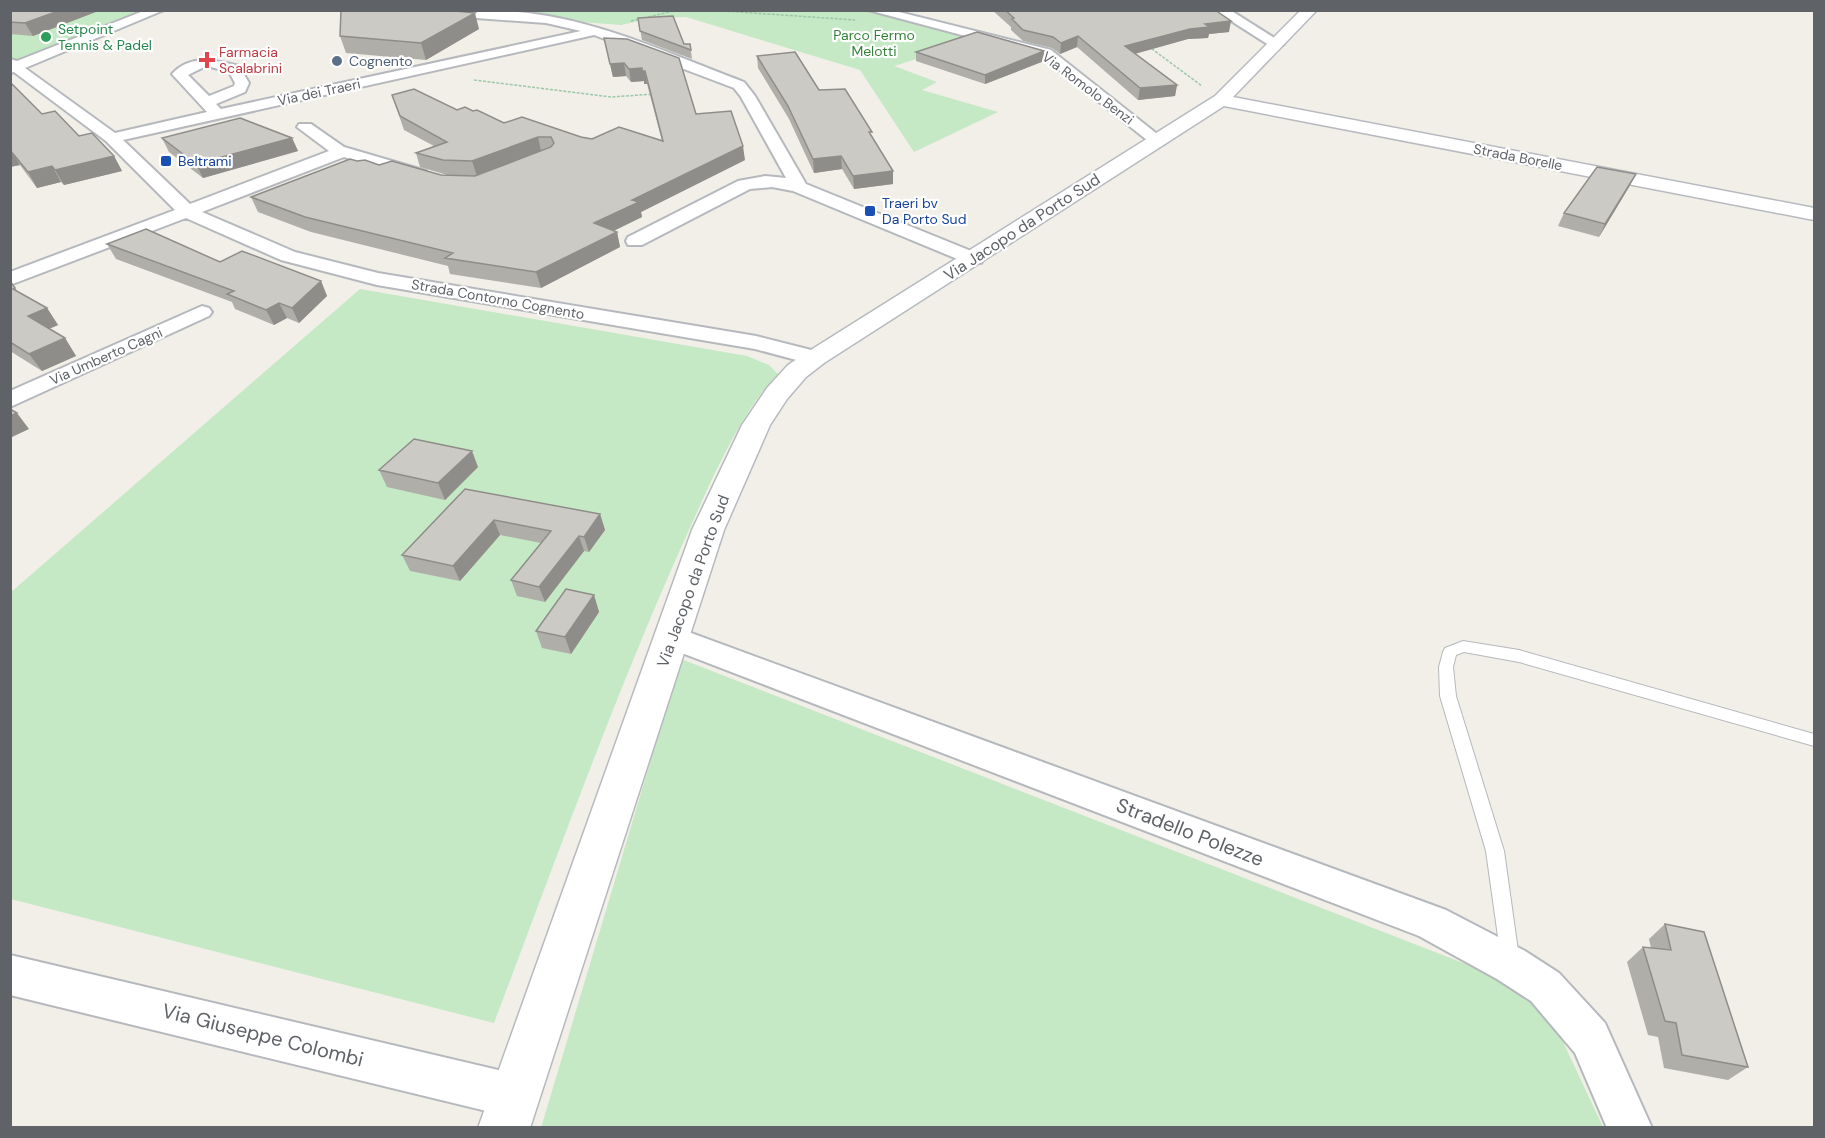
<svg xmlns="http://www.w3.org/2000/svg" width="1825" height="1138" font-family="'DM Sans',sans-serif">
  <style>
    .green { fill: #c5e8c5 }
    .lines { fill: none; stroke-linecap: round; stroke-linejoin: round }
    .lane-casing { stroke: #b5b8bc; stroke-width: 2 }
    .street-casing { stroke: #b5b8bc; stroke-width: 4 }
    .secondary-casing { stroke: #b6babf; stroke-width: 3 }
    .path { stroke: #9cc7a9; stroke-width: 1.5; stroke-dasharray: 3 1.5; stroke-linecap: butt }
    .lane { fill: #fff; fill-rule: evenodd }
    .street { fill: #fff; fill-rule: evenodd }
    .secondary { fill: #fff; fill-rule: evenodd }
    .wall { fill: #afaea9 }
    .shaded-wall { fill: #8f8d8a }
    .building { fill: #cccac5; stroke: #8f8d8a; stroke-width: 1.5 }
    .leisure-dot { fill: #2e9e5b; stroke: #fff; stroke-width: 2 }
    .health-dot { fill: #e0444e; stroke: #fff; stroke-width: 2 }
    .service-dot { fill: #5c6f8a; stroke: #fff; stroke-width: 2 }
    .transit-dot { fill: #1a4fb4; stroke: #fff; stroke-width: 2 }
    .labels { text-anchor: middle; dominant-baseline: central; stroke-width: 4.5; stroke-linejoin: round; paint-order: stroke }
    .far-leisure-label { font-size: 14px; fill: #27864d; stroke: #fff; text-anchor: start }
    .far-park-label { font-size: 14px; fill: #348238; stroke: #fff }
    .far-health-label { font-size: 14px; fill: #be3a42; stroke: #fff; text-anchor: start }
    .far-service-label { font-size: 14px; fill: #4e5e75; stroke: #fff; text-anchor: start }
    .far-street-label { font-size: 14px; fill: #5f6368; stroke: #fff }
    .far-transit-label { font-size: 14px; fill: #164399; stroke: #fff; text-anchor: start }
    .street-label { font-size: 16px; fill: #5f6368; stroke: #fff }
    .near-street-label { font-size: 20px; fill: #5f6368; stroke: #fff }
  </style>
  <rect width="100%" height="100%" fill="#f1efe8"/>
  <path class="green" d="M120 10 154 13 11 69 10 11Z
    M435 11H867L980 39 894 66 937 82 922 90 998 112 914 152 860 70 686 17 653 18 621 25Z
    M360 289 747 356 769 365 778 374C738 414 707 491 683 543 613 700 555 862 494 1023L11 899 10 593Z
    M681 659 1507 980 1556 1027 1603 1127 541 1128Z"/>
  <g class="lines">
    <defs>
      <path id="lane" d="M1463 641 1519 650 1814 734V746L1519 662 1464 652 1456 655 1453 667 1456 696 1504 851 1519 958 1517 964 1510 967 1503 964 1501 958 1486 851 1440 696 1439 667 1443 652 1445 648Z"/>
      <path id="street" d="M146 10H164L25 68 115 133 207 112 172 74C190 54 216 60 239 66L249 83 245 92 216 104 221 109 581 31 546 23 421 14 415 10C459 10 505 8 548 16 616 28 680 58 744 82L755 96 806 184 981 255 984 259 981 263H967L793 191 772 187 750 189 642 245H628L626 241 628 237 738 181 765 176 786 178 741 97 734 88 594 35 123 140 190 204 329 151 297 127 299 124H311L344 147 426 171 428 175 426 179 420 180 344 157 202 212 295 252 378 273 756 336 823 353 826 358 823 363 815 365 755 349 377 285 281 260 186 218 10 285V272L175 210 106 141 14 72 10 73V59L17 61ZM211 67 229 72 235 83 234 86 209 96 188 75 202 68Z
        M868 10H891L1051 50 1166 141 1164 144H1152L1041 56Z
        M1214 10H1230L1284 44 1277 48 1272 47Z
        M202 306 209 308 212 312 209 316 10 407V391Z
        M672 626 1446 910 1525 951 1559 973 1605 1023 1652 1128H1607L1575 1053 1531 1001 1497 979 1419 936 661 645 657 637 661 629Z
        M10 955 515 1074 531 1080 537 1096 531 1112 515 1118 10 995Z"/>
      <path id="secondary" d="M1301 10H1317L1233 97 1814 208V220L1224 106 824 363 806 377 787 399 770 425 724 530 530 1128H478L692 530 742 425 767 388 788 365 806 353 1215 96Z"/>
    </defs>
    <use href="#lane" class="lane-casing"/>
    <use href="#street" class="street-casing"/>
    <use href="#secondary" class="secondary-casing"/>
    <path class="path" d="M709 10 855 20
      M631 21 678 10
      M1148 46 1202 86
      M474 80 611 97 655 94"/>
    <use href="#lane" class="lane"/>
    <use href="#street" class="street"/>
    <use href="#secondary" class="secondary"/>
  </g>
  <path class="wall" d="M10 10H101L33 36 10 34Z
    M992 10H1215L1229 32 1209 34 1208 38 1188 39 1135 54 1177 85 1175 96 1138 100 1077 47 1060 54 1052 48 1023 41 1011 30V27Z
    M638 18 684 44H690L692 59 642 40Z
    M479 29 426 60 346 53 340 36Z
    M604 38 696 114 745 160 641 212 642 217 614 231 617 232 620 247 541 288 450 274 448 266 311 232 258 212 251 197 357 161 441 175H447L420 167 416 153 434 146 404 130 392 95 457 110 473 111 504 123 592 139 662 141 647 84H644V81L631 82 626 76 613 77Z
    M1044 51V61L985 84 916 61V52Z
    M757 56 819 90 872 138 893 171V184L854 189 842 169 814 173 789 119 758 68Z
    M11 83 42 114 114 156 122 171 64 185 61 182 37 188 20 165 10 167Z
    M162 138H292L298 151 203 178 169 152Z
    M1636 174 1629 187 1599 237 1558 226 1564 213Z
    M107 244 220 262 321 281 327 296 299 323 287 318 274 325 235 309 232 302 116 259Z
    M10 281 18 292 47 308 58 325 49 329 65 338 76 356 42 371 10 351Z
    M478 467 445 500 387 487 379 470Z
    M465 489 600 514 605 530 589 552 584 551 545 602 517 596 511 580 541 543 500 535 460 581 410 571 402 555Z
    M594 595 599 612 571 654 542 648 536 631Z
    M1665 924 1748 1067 1728 1080 1664 1068 1658 1037 1648 1035 1627 962 1643 947 1651 948 1649 939Z"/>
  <path class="shaded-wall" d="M61 10H101L33 36 25 23Z
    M475 13 479 29 426 60 421 43Z
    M1231 21 1229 32 1209 34 1208 38 1188 39 1123 57 1125 46 1205 24Z
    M1078 36 1077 47 1060 54 1061 43Z
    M1044 51V61L985 84V75Z
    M624 63 626 76 613 77 610 64Z
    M642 68 645 71 647 84H644V81L631 82 629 69Z
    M1177 85 1175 96 1138 100 1140 88Z
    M538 137 541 151 477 176 472 161Z
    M292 138 298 151 203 178 196 164Z
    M743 146 745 160 641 212 642 217 598 238 594 223 632 200Z
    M10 150H11L20 165 10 167Z
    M114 156 122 171 64 185 55 170Z
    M841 156 842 169 814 173 813 159Z
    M52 166 61 182 37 188 28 172Z
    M893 171V184L854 189 853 176Z
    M1636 174 1629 187 1599 237 1605 224Z
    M617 232 620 247 541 288 536 272Z
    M321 281 327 296 299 323 292 308Z
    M279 303 287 318 274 325 266 310Z
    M47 308 58 325 39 333 28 316Z
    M65 338 76 356 42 371 29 354Z
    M17 413 29 429 10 438V416Z
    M472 451 478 467 445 500 438 483Z
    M600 514 605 530 589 552 584 537Z
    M494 520 500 535 460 581 453 566Z
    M579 536 584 551 545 602 539 587Z
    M594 595 599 612 571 654 565 637Z"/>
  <path class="building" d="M10 10H61L25 23 10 22Z
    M341 10H446L475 13 421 43 340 36Z
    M1005 10H1215L1231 21 1205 24 1210 27 1190 29 1125 46 1177 85 1140 88 1078 36 1061 43 1053 37 1023 30 1012 19 1014 18Z
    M673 16 684 44H690L691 50 640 31 638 18Z
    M977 32 1044 51 985 75 916 52Z
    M604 38 627 39 679 58 696 114 731 111 743 146 632 200 639 202 594 223 617 232 536 272 445 258 453 253 305 217 251 197 350 159 357 161 365 160 379 165 392 161 441 175 475 176 551 147 554 143 551 137H538L472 161 443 160 416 153 447 142 400 116 392 95 414 89 457 110 465 107 473 111 477 110 504 123 522 117 581 137 592 139 619 127 663 141 645 71H642V68L629 69 624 63 610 64Z
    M795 52 819 90 845 89 872 132H869L893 171 853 176 841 156 813 159 788 106 757 56Z
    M11 83 42 114 55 111 79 136 92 133 114 156 55 170 52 166 28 172 10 150Z
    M240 118 292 138 196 164 162 138Z
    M1597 167 1636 174 1605 224 1564 213Z
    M146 229 220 262 242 251 321 281 292 308 279 303 266 310 227 294 234 291 107 244Z
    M10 281 15 288 13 289 47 308 28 316 65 338 29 354 10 342Z
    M10 409 17 413 10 416Z
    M414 439 472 451 438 483 379 470Z
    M465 489 600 514 584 537 579 536 539 587 511 580 551 531 494 520 453 566 402 555Z
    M566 589 594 595 565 637 536 631Z
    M1665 924 1704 932 1748 1067 1682 1055 1676 1023 1665 1021 1643 947 1671 950Z"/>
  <circle class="leisure-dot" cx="46" cy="37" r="6"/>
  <path class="health-dot" d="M204 51h6v6h6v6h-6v6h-6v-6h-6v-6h6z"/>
  <circle class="service-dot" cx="337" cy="61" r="6"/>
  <g class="transit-dot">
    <rect x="160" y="155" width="12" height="12" rx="3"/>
    <rect x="864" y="205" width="12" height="12" rx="3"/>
  </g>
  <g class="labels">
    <g class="far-leisure-label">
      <text x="58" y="29">Setpoint<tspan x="58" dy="16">Tennis &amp; Padel</tspan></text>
    </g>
    <g class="far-park-label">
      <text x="874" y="35">Parco Fermo<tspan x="874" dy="16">Melotti</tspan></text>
    </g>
    <g class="far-health-label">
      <text x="219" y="52">Farmacia<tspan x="219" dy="16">Scalabrini</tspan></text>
    </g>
    <g class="far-service-label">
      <text x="349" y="61">Cognento</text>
    </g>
    <g class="far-street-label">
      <text transform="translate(1088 88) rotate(37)">Via Romolo Benzi</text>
      <text transform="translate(319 92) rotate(-12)">Via dei Traeri</text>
      <text transform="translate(1518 157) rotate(11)">Strada Borelle</text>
      <text transform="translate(498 299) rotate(10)">Strada Contorno Cognento</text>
      <text transform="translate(106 356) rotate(-24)">Via Umberto Cagni</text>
    </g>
    <g class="far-transit-label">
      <text x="178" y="161">Beltrami</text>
      <text x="882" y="203">Traeri bv<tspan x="882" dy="16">Da Porto Sud</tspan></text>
    </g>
    <g class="street-label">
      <text transform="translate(1022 227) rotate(-33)">Via Jacopo da Porto Sud</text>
      <text transform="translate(693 581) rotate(-70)">Via Jacopo da Porto Sud</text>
    </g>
    <g class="near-street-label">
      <text transform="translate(1190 832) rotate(21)">Stradello Polezze</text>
      <text transform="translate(263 1035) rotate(14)">Via Giuseppe Colombi</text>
    </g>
  </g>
  <rect width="1825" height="1138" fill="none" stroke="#5f6368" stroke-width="24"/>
</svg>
